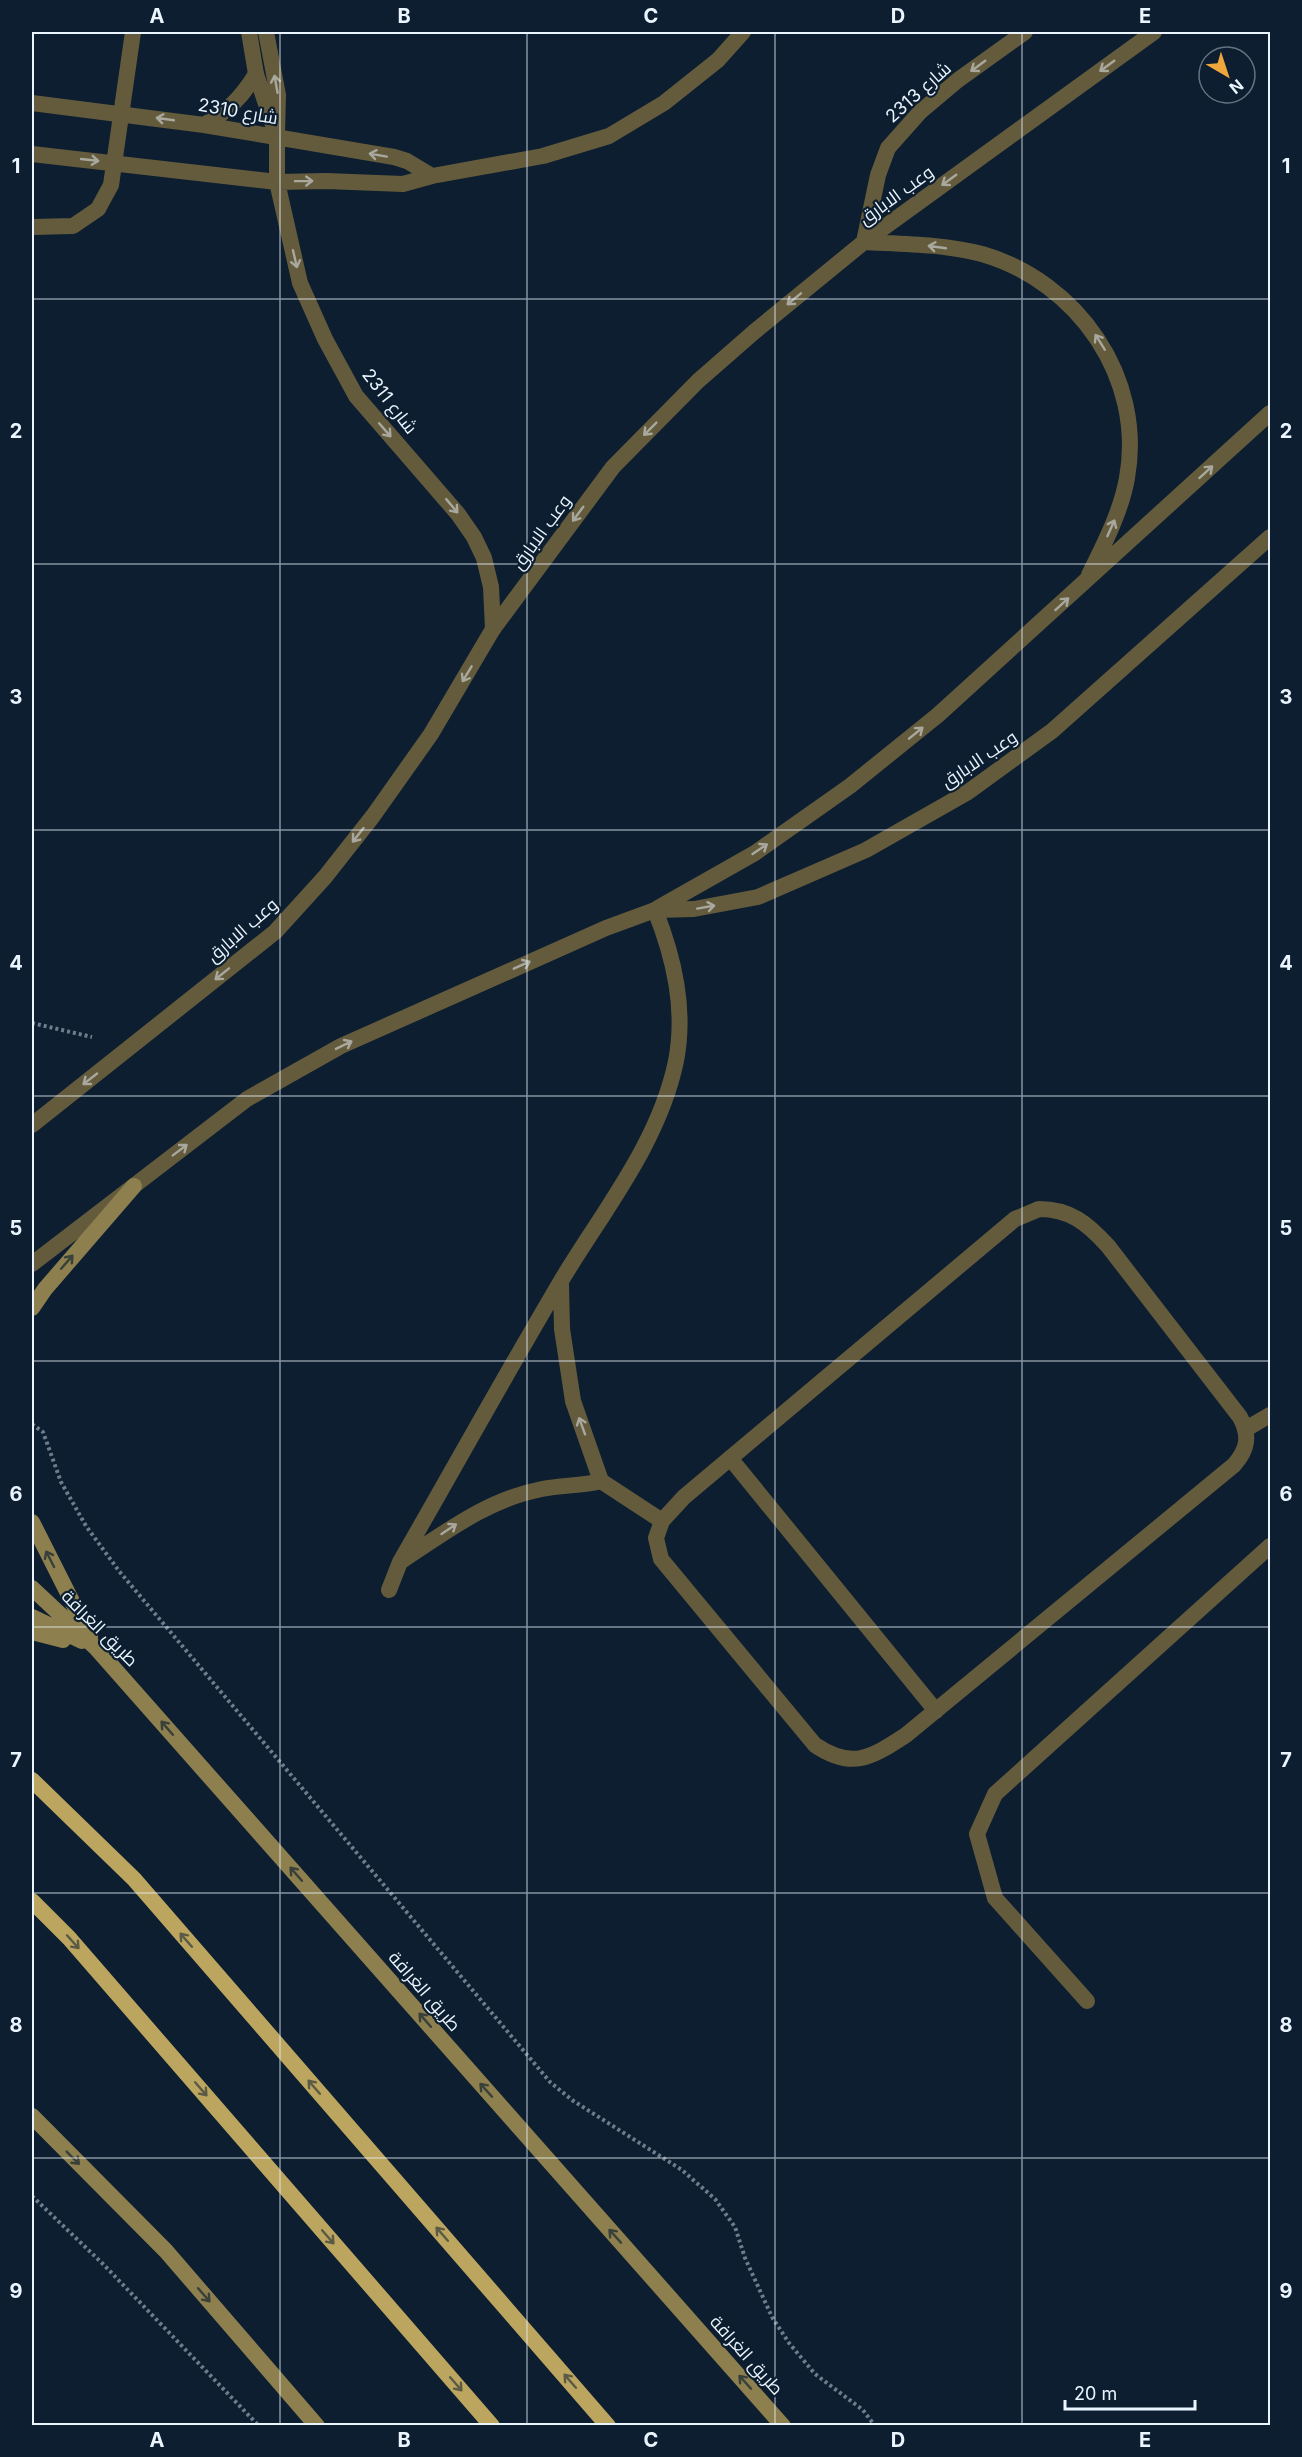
<svg xmlns="http://www.w3.org/2000/svg" width="1302" height="2457" font-family="Inter,Cairo,sans-serif">
  <style>
    .lines { fill: none; stroke-linecap: round; stroke-linejoin: round }
    .path { stroke: #6e7d8b; stroke-width: 4; stroke-dasharray: 3 3; stroke-linecap: butt }
    .service { stroke: #645b3d; stroke-width: 16 }
    .minor { stroke: #645b3d; stroke-width: 16 }
    .tertiary { stroke: #645b3d; stroke-width: 16 }
    .secondary { stroke: #8d7f4e; stroke-width: 16 }
    .trunk { stroke: #bca65f; stroke-width: 16 }
    .oneway { stroke: #a8a89e }
    .oneway2 { stroke: #39403a }
    .oneway3 { stroke: #5b5b45 }
    .grid { fill: none; stroke: #ebf5ff; stroke-width: 1.5; stroke-opacity: 0.55 }
    .labels { text-anchor: middle; dominant-baseline: central; stroke-width: 4.5; stroke-linejoin: round; paint-order: stroke }
    .street-label { font-size: 18px; fill: #ebf5ff; stroke: #0c1e2f }
    .neatline { fill: none; stroke: #ebf5ff; stroke-width: 2 }
    .grid-label { font-size: 20px; text-anchor: middle; font-weight: bold; fill: #ebf5ff }
  </style>
  <rect width="100%" height="100%" fill="#0c1e2f"/>
  <g class="lines">
    <path class="path" d="M32 1023 92 1037
      M32 1424 43 1432 61 1482 86 1526 119 1571 550 2082 572 2100 682 2170 715 2199 735 2227 745 2258 772 2317 789 2343 815 2374 863 2410 875 2426
      M32 2196 103 2264 259 2426"/>
    <path class="service" d="M249 32 256 74 277 137
      M266 32 278 95 277 133
      M32 227 73 226 98 209 111 185 133 32
      M1039 1209C1070 1209 1087 1223 1108 1246L1240 1417C1250 1436 1248 1449 1234 1465L906 1735C871 1758 852 1770 815 1745L661 1559 656 1538 662 1521 684 1497 1015 1219Z
      M561 1284 562 1329 573 1401 601 1481
      M1246 1429 1270 1415
      M730 1458 936 1711
      M403 1560C447 1531 489 1499 542 1489 562 1485 582 1486 601 1481L662 1521
      M389 1590 400 1562C454 1468 506 1374 561 1281 603 1211 659 1143 676 1061 686 1009 674 958 655 910
      M1087 2001 995 1898 977 1834 995 1794 1270 1546"/>
    <path class="minor" d="M32 103 204 125 394 157 407 161 432 176
      M204 125C227 112 242 97 256 74
      M277 137V182L300 283 325 339 356 396 458 514 474 537 484 558 491 587 493 629
      M32 154 277 182 326 181 403 184 432 176 543 156 609 136 664 103 718 60 743 32
      M864 242 878 175 888 148 920 112 958 80 1025 32"/>
    <path class="tertiary" d="M864 242C902 244 944 244 982 254 1078 282 1145 378 1127 478 1121 512 1104 544 1089 575
      M658 908 755 853 850 786 938 715 1270 413
      M32 1125 275 932 325 877 373 816 431 734 493 629 613 467 698 381 754 332 864 242 1154 32
      M32 1264 247 1099 341 1046 606 928 655 910 694 909 758 897 866 850 968 792 1052 731 1270 537"/>
    <path class="secondary" d="M32 1308 45 1289 134 1186
      M32 1522 90 1637
      M32 1588 96 1648 783 2426
      M32 1617 82 1641
      M32 1632 63 1640
      M32 2116 166 2251 317 2426"/>
    <path class="trunk" d="M32 1780 134 1879 608 2426
      M32 1901 69 1938 492 2426"/>
  </g>
  <defs><path id="oneway-shaft" d="M-6 0H5M1.5-3L5.5 0L1.5 3" fill="none" stroke-width="1.6" stroke-linecap="round" stroke-linejoin="round" transform="scale(1.5)"/></defs>
  <g class="oneway">
    <use href="#oneway-shaft" transform="translate(978 66) rotate(144)"/>
    <use href="#oneway-shaft" transform="translate(1107 66) rotate(144)"/>
    <use href="#oneway-shaft" transform="translate(276 84) rotate(-100)"/>
    <use href="#oneway-shaft" transform="translate(165 119) rotate(-172)"/>
    <use href="#oneway-shaft" transform="translate(378 155) rotate(-170)"/>
    <use href="#oneway-shaft" transform="translate(90 160) rotate(6)"/>
    <use href="#oneway-shaft" transform="translate(949 180) rotate(144)"/>
    <use href="#oneway-shaft" transform="translate(304 181) rotate(-1)"/>
    <use href="#oneway-shaft" transform="translate(937 247) rotate(-172)"/>
    <use href="#oneway-shaft" transform="translate(295 259) rotate(77)"/>
    <use href="#oneway-shaft" transform="translate(794 299) rotate(141)"/>
    <use href="#oneway-shaft" transform="translate(1100 342) rotate(-122)"/>
    <use href="#oneway-shaft" transform="translate(650 429) rotate(135)"/>
    <use href="#oneway-shaft" transform="translate(385 430) rotate(49)"/>
    <use href="#oneway-shaft" transform="translate(1206 472) rotate(-42)"/>
    <use href="#oneway-shaft" transform="translate(452 506) rotate(50)"/>
    <use href="#oneway-shaft" transform="translate(578 514) rotate(126)"/>
    <use href="#oneway-shaft" transform="translate(1111 528) rotate(-66)"/>
    <use href="#oneway-shaft" transform="translate(1062 604) rotate(-42)"/>
    <use href="#oneway-shaft" transform="translate(467 674) rotate(121)"/>
    <use href="#oneway-shaft" transform="translate(916 733) rotate(-39)"/>
    <use href="#oneway-shaft" transform="translate(358 835) rotate(128)"/>
    <use href="#oneway-shaft" transform="translate(760 849) rotate(-34)"/>
    <use href="#oneway-shaft" transform="translate(706 907) rotate(-10)"/>
    <use href="#oneway-shaft" transform="translate(522 965) rotate(-24)"/>
    <use href="#oneway-shaft" transform="translate(222 974) rotate(141)"/>
    <use href="#oneway-shaft" transform="translate(344 1045) rotate(-26)"/>
    <use href="#oneway-shaft" transform="translate(90 1079) rotate(142)"/>
    <use href="#oneway-shaft" transform="translate(180 1150) rotate(-37)"/>
    <use href="#oneway-shaft" transform="translate(582 1426) rotate(-110)"/>
    <use href="#oneway-shaft" transform="translate(449 1529) rotate(-34)"/>
  </g>
  <g class="oneway2">
    <use href="#oneway-shaft" transform="translate(67 1262) rotate(-49)"/>
    <use href="#oneway-shaft" transform="translate(50 1559) rotate(-117)"/>
    <use href="#oneway-shaft" transform="translate(167 1728) rotate(-131)"/>
    <use href="#oneway-shaft" transform="translate(296 1874) rotate(-131)"/>
    <use href="#oneway-shaft" transform="translate(425 2020) rotate(-131)"/>
    <use href="#oneway-shaft" transform="translate(486 2090) rotate(-132)"/>
    <use href="#oneway-shaft" transform="translate(73 2158) rotate(45)"/>
    <use href="#oneway-shaft" transform="translate(615 2236) rotate(-132)"/>
    <use href="#oneway-shaft" transform="translate(204 2295) rotate(49)"/>
    <use href="#oneway-shaft" transform="translate(745 2382) rotate(-132)"/>
  </g>
  <g class="oneway3">
    <use href="#oneway-shaft" transform="translate(186 1940) rotate(-131)"/>
    <use href="#oneway-shaft" transform="translate(73 1942) rotate(48)"/>
    <use href="#oneway-shaft" transform="translate(314 2087) rotate(-131)"/>
    <use href="#oneway-shaft" transform="translate(201 2089) rotate(49)"/>
    <use href="#oneway-shaft" transform="translate(442 2234) rotate(-131)"/>
    <use href="#oneway-shaft" transform="translate(328 2237) rotate(49)"/>
    <use href="#oneway-shaft" transform="translate(570 2381) rotate(-131)"/>
    <use href="#oneway-shaft" transform="translate(456 2384) rotate(49)"/>
  </g>
  <path class="grid" d="M280 32V2426M527 32V2426M775 32V2426M1022 32V2426M32 299H1270M32 564H1270M32 830H1270M32 1096H1270M32 1361H1270M32 1627H1270M32 1893H1270M32 2158H1270"/>
  <g class="labels">
    <g class="street-label">
      <text transform="translate(918 92) rotate(-42)">شارع 2313</text>
      <text transform="translate(238 111) rotate(10)">شارع 2310</text>
      <text transform="translate(896 195) rotate(-36)">وعب الابارق</text>
      <text transform="translate(390 401) rotate(52)">شارع 2311</text>
      <text transform="translate(541 532) rotate(-54)">وعب الابارق</text>
      <text transform="translate(979 759) rotate(-34)">وعب الابارق</text>
      <text transform="translate(242 930) rotate(-41)">وعب الابارق</text>
      <text transform="translate(100 1628) rotate(45)">طريق الغرافة</text>
      <text transform="translate(425 1991) rotate(49)">طريق الغرافة</text>
      <text transform="translate(747 2355) rotate(48)">طريق الغرافة</text>
    </g>
  </g>
  <rect width="1302" height="2457" fill="none" stroke="#0c1e2f" stroke-width="66"/>
  <g transform="translate(1227 75) rotate(141)"><circle r="28" fill="#0c1e2f" stroke="#657482" stroke-width="1.5"/>
  <path d="M0-4.5L10 22L0 15L-10 22Z" fill="#efa73d"/>
  <text y="-9" font-size="16" font-weight="bold" text-anchor="middle" fill="#ebf5ff">N</text>
  </g>
  <path d="M1065 2400v9h130v-9" fill="none" stroke="#ebf5ff" stroke-width="3"/>
  <text x="1074" y="2400" font-size="18" fill="#ebf5ff" stroke="#0c1e2f" stroke-width="4.5" paint-order="stroke">20 m</text>
  <rect x="33" y="33" width="1236" height="2391" class="neatline"/>
  <g class="grid-label">
    <text x="157" y="23">A</text>
    <text x="404" y="23">B</text>
    <text x="651" y="23">C</text>
    <text x="898" y="23">D</text>
    <text x="1145" y="23">E</text>
    <text x="16" y="173">1</text>
    <text x="1286" y="173">1</text>
    <text x="16" y="438">2</text>
    <text x="1286" y="438">2</text>
    <text x="16" y="704">3</text>
    <text x="1286" y="704">3</text>
    <text x="16" y="970">4</text>
    <text x="1286" y="970">4</text>
    <text x="16" y="1235">5</text>
    <text x="1286" y="1235">5</text>
    <text x="16" y="1501">6</text>
    <text x="1286" y="1501">6</text>
    <text x="16" y="1767">7</text>
    <text x="1286" y="1767">7</text>
    <text x="16" y="2032">8</text>
    <text x="1286" y="2032">8</text>
    <text x="16" y="2298">9</text>
    <text x="1286" y="2298">9</text>
    <text x="157" y="2447">A</text>
    <text x="404" y="2447">B</text>
    <text x="651" y="2447">C</text>
    <text x="898" y="2447">D</text>
    <text x="1145" y="2447">E</text>
  </g>
</svg>
